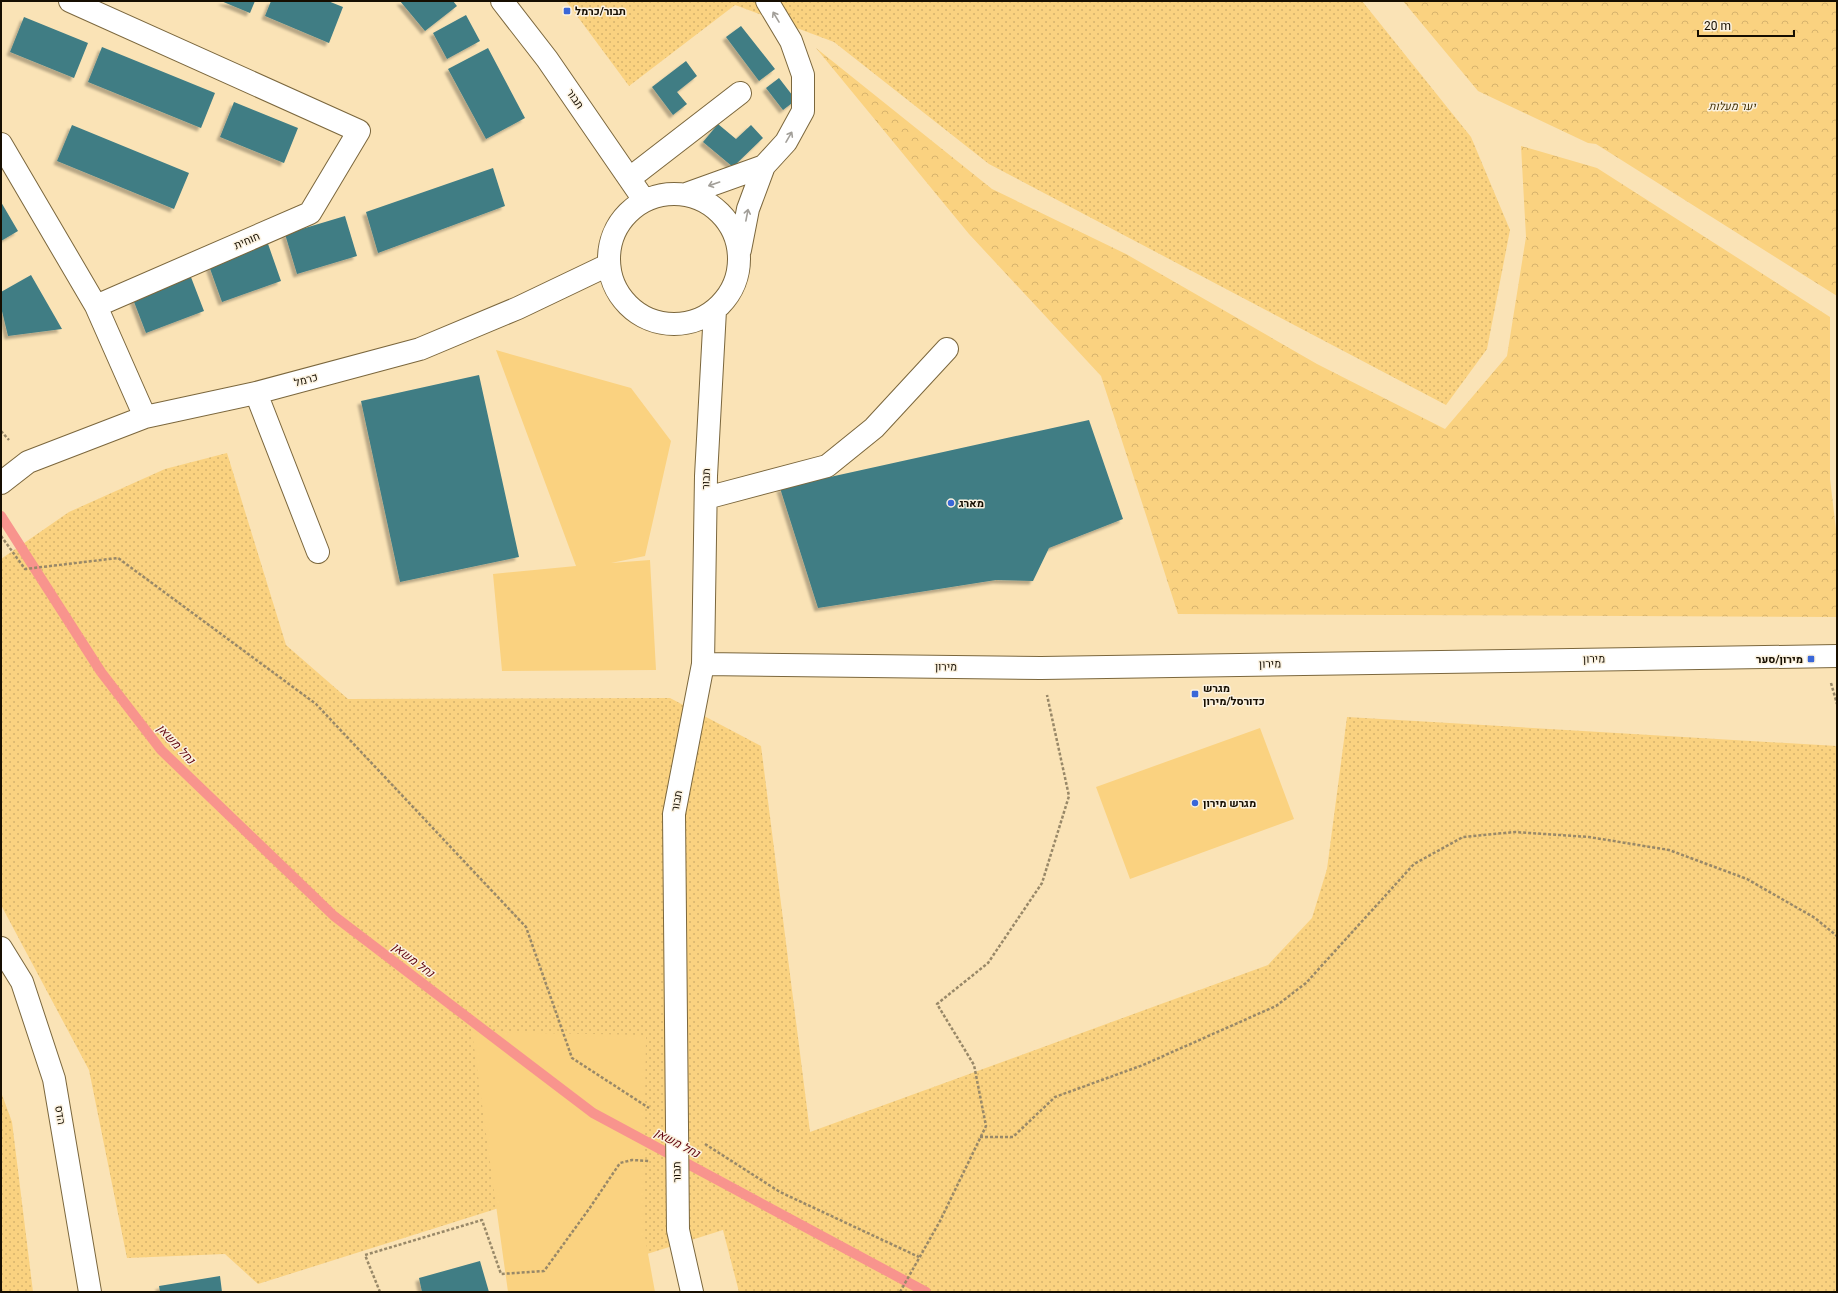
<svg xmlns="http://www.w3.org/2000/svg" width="1838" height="1293" font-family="Georgia,Heebo,serif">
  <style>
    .grass { fill: url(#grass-dots) }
    .forest { fill: url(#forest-crowns) }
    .park { fill: #fad280 }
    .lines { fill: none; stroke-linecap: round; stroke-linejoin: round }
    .stream { stroke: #f8948d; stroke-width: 10 }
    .building { fill: #407d84; filter: url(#shadow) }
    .minor-casing { stroke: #7b673d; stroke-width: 24 }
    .path { stroke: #988868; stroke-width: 2.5; stroke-dasharray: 3 2; stroke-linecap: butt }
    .minor { stroke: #fff; stroke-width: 22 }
    .oneway { stroke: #a29f99 }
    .poi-dot { fill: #3a67d8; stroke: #fbf2e0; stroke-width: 1.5 }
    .labels { text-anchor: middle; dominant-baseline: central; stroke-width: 3; stroke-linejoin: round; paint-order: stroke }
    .poi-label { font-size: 11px; font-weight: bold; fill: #160e01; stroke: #fbf2e0; text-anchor: start }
    .street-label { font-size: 11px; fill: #160e01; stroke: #fbf2e0 }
    .park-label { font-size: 11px; font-style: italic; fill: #423106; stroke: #fbf2e0 }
    .water-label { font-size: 12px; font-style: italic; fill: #60030c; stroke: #fbf2e0 }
  </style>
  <defs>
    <pattern id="grass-dots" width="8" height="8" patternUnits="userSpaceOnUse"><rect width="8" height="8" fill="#fad280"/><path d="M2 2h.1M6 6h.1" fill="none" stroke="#d6b36d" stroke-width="1.8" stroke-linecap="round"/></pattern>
    <pattern id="forest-crowns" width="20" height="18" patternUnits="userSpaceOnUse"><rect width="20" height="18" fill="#fad280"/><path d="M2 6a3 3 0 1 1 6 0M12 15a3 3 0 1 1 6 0" fill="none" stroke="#d6b36d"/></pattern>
    <filter id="shadow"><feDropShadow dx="-3.5" dy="3.5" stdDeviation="1" flood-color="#0004"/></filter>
  </defs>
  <rect width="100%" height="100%" fill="#fae3b6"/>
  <path class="grass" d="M566 1H1362L1471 137 1510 230 1487 349 1446 405 989 164 834 42 735 5 629 86Z
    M227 453 286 645 348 699 670 698 761 746 810 1132 1268 965 1312 918 1327 869 1347 717 1837 746V1292H739L723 1230 552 1284 534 1197 258 1284 225 1254 127 1258 89 1070 1 905V559L69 512 165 469Z
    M1 1092 12 1122 33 1292H1Z"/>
  <path class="forest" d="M1403 1H1837V296L1596 144 1588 143 1478 91Z
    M816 48 992 189 1126 254 1317 364 1445 429 1507 356 1526 237 1521 146 1597 168 1830 317V479L1837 538V617L1178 614 1101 376 969 234Z"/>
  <path class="park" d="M496 350 631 388 671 441 645 556 611 563 650 560 656 670 502 671 493 574 576 566Z
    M1260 728 1294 819 1130 879 1096 787Z
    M472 1032 646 1035 643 1226 655 1292H508Z"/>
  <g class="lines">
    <path class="stream" d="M1 516 101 672 161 750 334 916 593 1113 926 1292"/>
  </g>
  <path class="building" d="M221 1H255L250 13Z
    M271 1H328L343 7 329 43 265 16Z
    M400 1H453L457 6 425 31Z
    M466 15 480 41 447 59 433 33Z
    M24 17 88 43 74 78 10 52Z
    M741 26 775 69 759 81 726 37Z
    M102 47 215 93 201 128 88 82Z
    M488 48 525 118 486 139 448 69Z
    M686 61 697 76 677 92 687 104 673 115 652 87Z
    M779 78 796 100 783 110 766 88Z
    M234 102 298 128 284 163 220 137Z
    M718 124 736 139 751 125 763 138 733 167 703 142Z
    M72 125 189 173 174 209 57 161Z
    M493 168 505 206 378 253 366 212Z
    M1 202 18 231 1 241Z
    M345 216 357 256 297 274 285 234Z
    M267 241 281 281 222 302 208 263Z
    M189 272 204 311 146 333 131 294Z
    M31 275 62 329 8 336 1 307V292Z
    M479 375 519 557 400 582 361 401Z
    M1089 420 1123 519 1049 548 1033 581 996 580 818 608 780 488Z
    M480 1261 489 1292H422L419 1278Z
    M220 1276 222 1292H160L159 1286Z"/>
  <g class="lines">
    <defs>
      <path id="minor" d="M70 1 359 131 310 213 96 306
        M502 1 547 59 644 200
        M1 144 96 306 145 417
        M630 178 740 93
        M609 259a65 65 0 1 1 130 0a65 65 0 1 1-130 0Z
        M686 194 764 166
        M740 250 748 209 764 166 786 142 803 111V75L791 41 767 1
        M256 393 318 552
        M1 483 28 462 145 417 256 393 420 349 518 308 608 265
        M706 498 827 466 874 428 947 349
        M703 664 1041 668 1837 656
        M1 948 22 982 54 1079 90 1292
        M692 1292 678 1230 674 814 703 664 706 476 715 310"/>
    </defs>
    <use href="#minor" class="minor-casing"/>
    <path class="path" d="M1 431 9 440
      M1 536 25 569 118 558 316 704 526 927 572 1058 649 1108
      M1831 683 1837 704
      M980 1137H1013L1055 1097 1143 1065 1276 1006 1306 983 1414 864 1463 837 1515 832 1589 837 1669 850 1747 879 1815 918 1837 936
      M705 1144 780 1192 919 1257
      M380 1292 365 1255 482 1220 501 1274 544 1271 589 1209 620 1163 632 1160 649 1161
      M900 1292 940 1221 986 1126 974 1065 937 1004 988 963 1042 883 1069 796 1047 695"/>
    <use href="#minor" class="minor"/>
  </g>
  <defs><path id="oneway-shaft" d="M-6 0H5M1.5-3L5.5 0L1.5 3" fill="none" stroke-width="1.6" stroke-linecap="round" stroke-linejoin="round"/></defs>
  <g class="oneway">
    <use href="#oneway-shaft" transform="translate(776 17) rotate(-121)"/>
    <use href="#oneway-shaft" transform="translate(789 137) rotate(-60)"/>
    <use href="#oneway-shaft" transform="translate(714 184) rotate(161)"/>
    <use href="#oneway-shaft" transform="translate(747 215) rotate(-79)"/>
  </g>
  <g class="poi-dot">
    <rect x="563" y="7" width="8" height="8" rx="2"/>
    <circle cx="951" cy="503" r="4"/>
    <rect x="1807" y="655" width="8" height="8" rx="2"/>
    <rect x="1191" y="690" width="8" height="8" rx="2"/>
    <circle cx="1195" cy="803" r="4"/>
  </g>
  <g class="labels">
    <g class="poi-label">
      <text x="575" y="11">תבור/כרמל</text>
      <text x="959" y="503">מארג</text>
      <text x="1803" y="659" text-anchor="end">מירון/סער</text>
      <text x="1203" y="688">מגרש<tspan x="1203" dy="13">כדורסל/מירון</tspan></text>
      <text x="1203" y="803">מגרש מירון</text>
    </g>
    <g class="street-label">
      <text transform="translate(575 99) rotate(55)">תבור</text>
      <text transform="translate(247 241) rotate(-23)">חוחית</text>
      <text transform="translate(306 380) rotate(-15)">כרמל</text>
      <text transform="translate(706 479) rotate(-88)">תבור</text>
      <text transform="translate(1594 659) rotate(-1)">מירון</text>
      <text transform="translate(1270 664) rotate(-1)">מירון</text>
      <text transform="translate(946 667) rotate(1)">מירון</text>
      <text transform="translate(677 801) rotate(-80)">תבור</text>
      <text transform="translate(60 1115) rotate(80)">הדס</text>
      <text transform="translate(677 1172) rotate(-91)">תבור</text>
    </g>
    <g class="park-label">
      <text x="1732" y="106">יער מעלות</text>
    </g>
    <g class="water-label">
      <text transform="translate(176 744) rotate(47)">נחל משאן</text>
      <text transform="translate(413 960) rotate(37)">נחל משאן</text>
      <text transform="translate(677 1143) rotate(28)">נחל משאן</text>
    </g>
  </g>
  <rect width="1838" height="1293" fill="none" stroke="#160e01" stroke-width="4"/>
  <path d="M1698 30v6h96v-6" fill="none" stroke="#160e01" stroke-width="2"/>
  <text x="1704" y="30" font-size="12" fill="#160e01" stroke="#fbf2e0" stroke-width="3" paint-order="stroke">20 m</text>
</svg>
